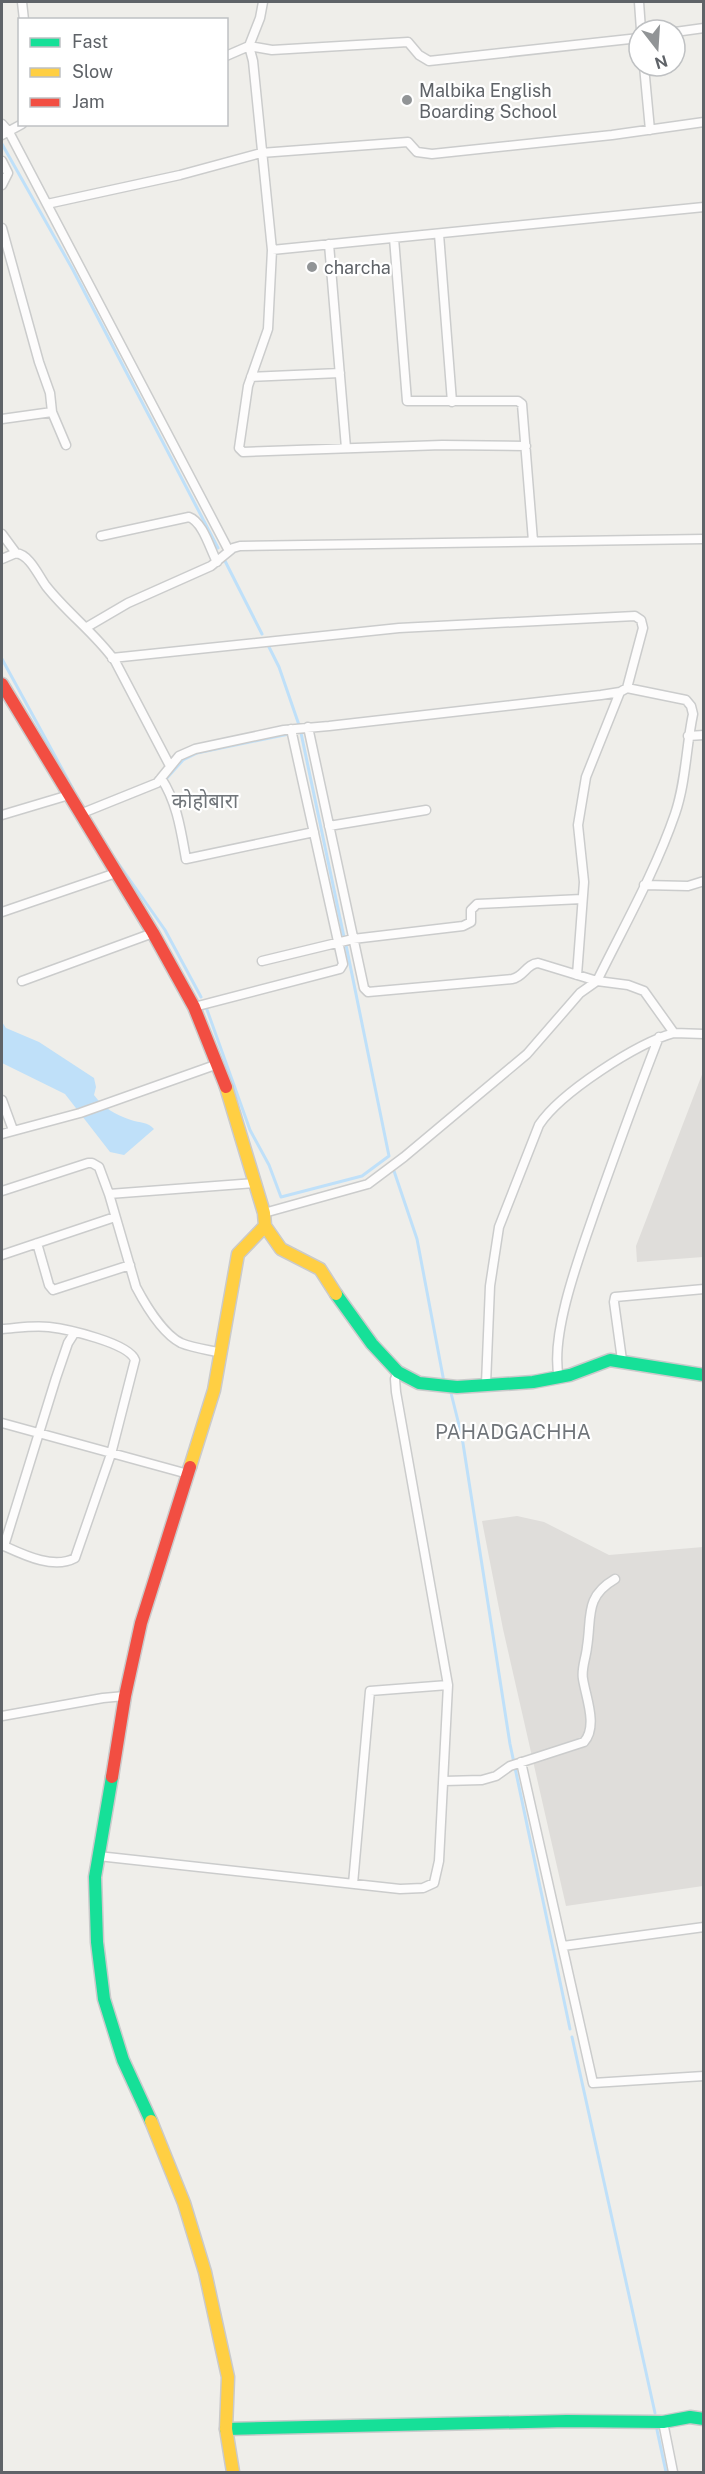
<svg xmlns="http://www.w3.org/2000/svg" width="705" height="2474" font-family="'Public Sans','Noto Sans Devanagari',sans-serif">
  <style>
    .industrial { fill: #dfddda }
    .water { fill: #bfe0f9 }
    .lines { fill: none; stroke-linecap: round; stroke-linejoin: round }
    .stream { stroke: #bfe0f9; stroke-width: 3 }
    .street-casing { stroke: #cbcccc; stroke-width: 11 }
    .fast-casing { stroke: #cacacb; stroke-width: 15 }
    .slow-casing { stroke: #cacacb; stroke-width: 15 }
    .jam-casing { stroke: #cacacb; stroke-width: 15 }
    .street { stroke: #fdfcfc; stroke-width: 8 }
    .fast { stroke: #16e098; stroke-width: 12 }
    .slow { stroke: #ffcf43; stroke-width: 12 }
    .jam { stroke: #f24e42; stroke-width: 12 }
    .poi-dot { fill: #919496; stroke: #fff; stroke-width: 2 }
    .labels { text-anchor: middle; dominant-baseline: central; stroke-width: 4.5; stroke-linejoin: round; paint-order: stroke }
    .poi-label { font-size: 18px; fill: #5f6368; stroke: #fff; text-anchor: start }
    .neighbourhood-label { font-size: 20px; fill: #70757a; stroke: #fff }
  </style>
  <rect width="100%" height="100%" fill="#efeeea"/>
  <path class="industrial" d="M703 1072V1257L637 1262 636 1246Z
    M517 1516 544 1522 609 1555 703 1547V1886L566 1906 503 1629 482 1521Z"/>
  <path class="water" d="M2 1022 6 1028 39 1042 94 1078 96 1087 94 1095C103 1108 116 1115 131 1120 140 1123 148 1122 154 1129L124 1155 110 1152 65 1094 2 1063Z"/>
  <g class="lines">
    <path class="stream" d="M2 144 73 270 218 548
      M224 559 262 634
      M267 643 279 667 299 725
      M2 659 73 789
      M301 733 344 937
      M166 779 183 760 197 753 289 734
      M113 856 165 930 201 997
      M206 1007 250 1130 269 1165 281 1197 362 1176 389 1156 346 945
      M394 1171 417 1239 444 1382
      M451 1393 462 1437 510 1744 570 2029
      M572 2037 655 2413
      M657 2430 666 2472"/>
    <defs>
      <path id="street" d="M22 2 24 20
        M639 2 641 30
        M675 32 704 28
        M226 56 249 46 260 18 263 2
        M644 66 650 130
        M2 124 9 132 229 551
        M2 135 22 124
        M2 161 8 173 2 185
        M47 204 180 175 261 153 408 142 417 152 432 154 612 135 704 122
        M2 228 39 362 50 393 52 412 66 445
        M439 234 452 402
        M394 238 407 401H518L522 404 533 541
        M329 244 346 448
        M272 250 704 207
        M251 377 340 373
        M2 419 52 412
        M526 446 442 445 243 452 239 448 248 386 268 329 272 250 253 61 249 46 272 50 408 42 419 55 429 61 639 38
        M2 534 16 553
        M101 536 189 517C203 522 210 549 217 562
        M2 559 16 553C30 555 38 575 46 586 67 613 95 633 115 661L170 766
        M87 627 128 603 211 566 233 548 240 546 704 539
        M112 658 399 628 635 616 641 620 643 628 627 688
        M688 736 704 735
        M161 778C177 802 181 831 186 859L314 832
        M80 814 157 783 179 756 195 749 284 730 329 726 601 695 620 692 627 688 686 700 691 706 693 714C686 747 686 782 675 814 655 872 624 926 597 981L538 963C526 964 524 977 512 979L368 992 364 988 308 727
        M2 815 69 795
        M329 826 426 810
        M644 885 688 886 704 881
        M2 912 116 873
        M262 961 353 939 463 926 471 922V910L477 904 582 899
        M577 975 584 882 578 825 586 777 620 692
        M22 981 153 933
        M194 1007 340 969 343 964 291 729
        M2 1100 13 1130
        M2 1134 80 1113 218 1064
        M2 1191 88 1163H92L99 1167 109 1194 136 1287C145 1304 163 1334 181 1343 193 1348 209 1350 222 1353
        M109 1194 255 1183
        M264 1213 368 1184 404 1157 527 1054 580 993 597 981 628 985 644 991 674 1033 704 1034
        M37 1243 49 1285 53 1290 130 1265
        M2 1255 115 1217
        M2 1329C17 1328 34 1325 49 1327 67 1329 129 1343 135 1360L111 1454 75 1558C53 1570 22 1554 2 1545
        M622 1360 614 1302 615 1297 704 1289
        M559 1378C549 1334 582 1249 597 1205 617 1149 637 1093 659 1037
        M486 1384 490 1286 499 1227 539 1125C560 1093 637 1043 674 1033
        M2 1423 188 1474
        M4 1546 56 1378 68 1343 75 1332
        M2 1716 103 1698 125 1696
        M521 1762 593 2083 704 2076
        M444 1781 482 1780 496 1776 510 1766 584 1742C598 1726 586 1698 583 1679 581 1669 586 1658 587 1647 592 1617 584 1597 615 1579
        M98 1856 400 1889 423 1888 434 1883 439 1861 448 1685 396 1392 395 1379 398 1372
        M353 1884 370 1691 448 1685
        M563 1946 704 1927
        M663 2422 673 2472"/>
      <path id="fast" d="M336 1294 372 1344 398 1372 419 1383 457 1387 533 1382 570 1375 610 1360 704 1375
        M112 1777 95 1877 97 1942 104 1999 123 2060 151 2121
        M226 2429 567 2421 663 2422 690 2417 704 2419"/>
      <path id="slow" d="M226 1087 264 1213 265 1226 281 1249 320 1269 336 1294
        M190 1467 214 1390 238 1254 265 1226
        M151 2121 184 2203 205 2272 228 2377 226 2429 233 2472"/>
      <path id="jam" d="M2 684 153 933 194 1007 226 1087
        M112 1777 125 1696 141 1623 190 1467"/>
    </defs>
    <use href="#street" class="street-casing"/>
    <use href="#fast" class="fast-casing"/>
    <use href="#slow" class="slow-casing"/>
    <use href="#jam" class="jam-casing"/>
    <use href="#street" class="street"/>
    <use href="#fast" class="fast"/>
    <use href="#slow" class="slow"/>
    <use href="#jam" class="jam"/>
  </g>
  <g class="poi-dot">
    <circle cx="407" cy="100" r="6"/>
    <circle cx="312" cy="267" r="6"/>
  </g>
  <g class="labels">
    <g class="poi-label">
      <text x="419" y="90">Malbika English<tspan x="419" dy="21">Boarding School</tspan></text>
      <text x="324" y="267">charcha</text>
    </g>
    <g class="neighbourhood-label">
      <text x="205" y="801">कोहोबारा</text>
      <text x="513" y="1432">PAHADGACHHA</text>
    </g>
  </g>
  <rect width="705" height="2474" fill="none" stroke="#5f6368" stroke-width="6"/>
  <rect x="18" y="18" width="210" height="108" fill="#ffffff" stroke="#bfc1c3" stroke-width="1.5"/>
  <rect x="30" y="38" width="30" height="9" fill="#16e098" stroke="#bfc1c3" stroke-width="1.5"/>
  <text x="72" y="48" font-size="18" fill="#5f6368">Fast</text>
  <rect x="30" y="68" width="30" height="9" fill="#ffcf43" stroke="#bfc1c3" stroke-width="1.5"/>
  <text x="72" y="78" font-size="18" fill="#5f6368">Slow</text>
  <rect x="30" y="98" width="30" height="9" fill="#f24e42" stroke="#bfc1c3" stroke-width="1.5"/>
  <text x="72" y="108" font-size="18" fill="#5f6368">Jam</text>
  <g transform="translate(657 48) rotate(163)"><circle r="28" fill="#ffffff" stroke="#bfc1c3" stroke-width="1.5"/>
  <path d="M0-4.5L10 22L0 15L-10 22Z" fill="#919496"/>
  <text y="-9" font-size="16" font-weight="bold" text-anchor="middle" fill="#5f6368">N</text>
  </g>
</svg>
